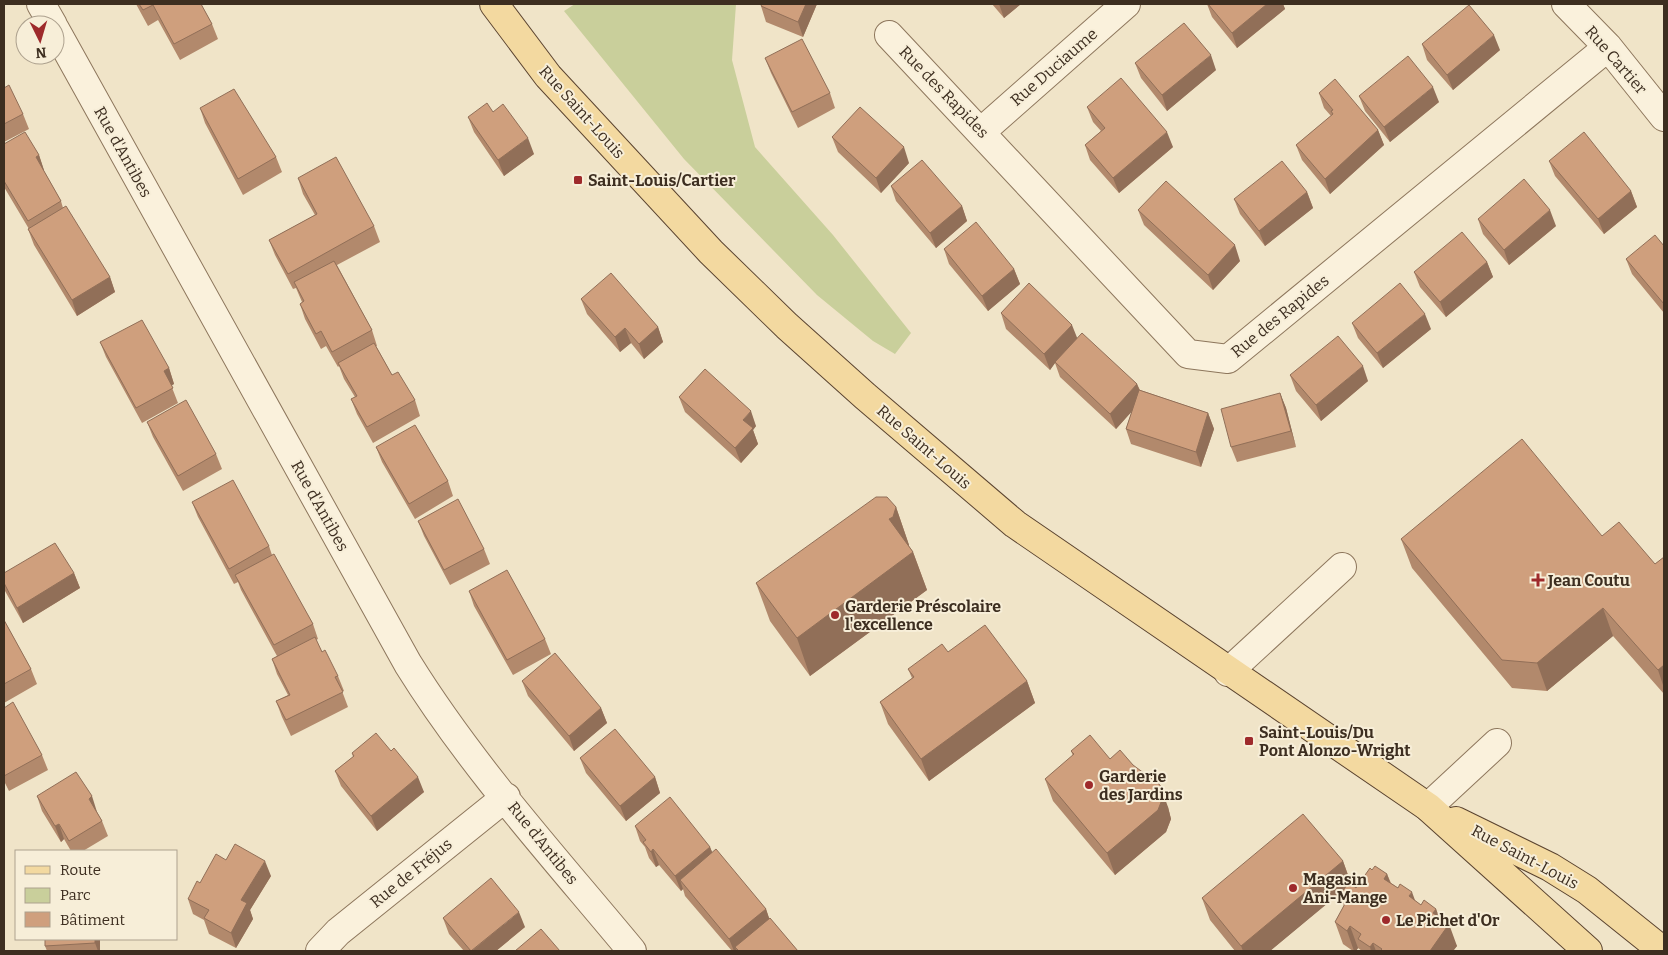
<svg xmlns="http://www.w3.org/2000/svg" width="1668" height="955" font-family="Bitter,serif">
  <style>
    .green { fill: #c9cf9b }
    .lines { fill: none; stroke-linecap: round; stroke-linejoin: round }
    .minor-casing { stroke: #8d765c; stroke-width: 30 }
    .major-casing { stroke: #5b4430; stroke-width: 30 }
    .minor { stroke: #faf1dc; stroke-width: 28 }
    .major { stroke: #f3d9a0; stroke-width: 28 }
    .wall { fill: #b2896c }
    .shaded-wall { fill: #916f58 }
    .building { fill: #cf9f7d; stroke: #916f58 }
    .poi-dot { fill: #9e2a2b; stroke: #f7eed8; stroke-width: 2 }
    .labels { text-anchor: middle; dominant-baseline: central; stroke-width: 4; stroke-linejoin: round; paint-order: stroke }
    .street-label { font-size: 16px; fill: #3d2e20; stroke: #f7eed8 }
    .poi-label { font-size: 16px; font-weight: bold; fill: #3d2e20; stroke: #f7eed8; text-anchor: start }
  </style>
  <rect width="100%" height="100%" fill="#f0e4c8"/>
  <path class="green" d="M575 4H736L732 60 755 147 833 235 911 333 895 354 873 341 817 295 684 159 564 11Z"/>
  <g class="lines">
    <defs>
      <path id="minor" d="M41 4 53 25
        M1566 4 1608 47 1664 117
        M55 29 408 664C472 767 555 858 632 951
        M889 35 1188 354 1228 359 1608 47
        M982 131 1126 4
        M1228 672 1342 567
        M1428 807 1497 743
        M320 951 338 932 506 797"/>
      <path id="major" d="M494 4 548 76 711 252 787 326 865 396 1015 524 1428 807 1588 951
        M1456 821 1550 867 1587 890 1663 951"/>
    </defs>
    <use href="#minor" class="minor-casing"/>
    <use href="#major" class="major-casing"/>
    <use href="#minor" class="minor"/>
    <use href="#major" class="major"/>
  </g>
  <path class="wall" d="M136 4H201L212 24 218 39 180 60 158 20 148 26Z
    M762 4H817L803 37 766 22 761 6Z
    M992 4H1021L1004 18Z
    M1207 4H1283L1285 9 1237 48 1212 17Z
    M1422 44 1500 50 1453 90 1427 60Z
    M765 58 830 93 835 108 798 128 771 73Z
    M1135 63 1216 70 1167 111 1141 78Z
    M4 87 23 114 29 129 4 142Z
    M1319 93 1378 130 1384 145 1330 194 1302 160 1296 145 1331 116 1324 108Z
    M1359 96 1439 102 1390 142 1365 111Z
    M1087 107 1173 147 1119 193 1090 160 1085 145 1101 131 1093 122Z
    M200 108 276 157 282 172 243 195 205 123Z
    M468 117 534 154 504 176 474 132Z
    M832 137 909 163 881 193 838 152Z
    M4 144 39 155 44 171 61 201 63 208 110 277 115 292 77 316 34 245 28 229H29L4 187Z
    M1549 161 1631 191 1637 207 1604 234 1555 176Z
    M298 178 374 226 380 242 337 265 372 330 377 346H376L392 375 415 400 420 416 373 443 357 414 351 399 355 397 344 379 339 366 338 367 326 346 321 349 305 319 300 304 302 302 296 288 293 289 275 255 269 240 315 215 303 194Z
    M891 186 962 206 967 221 936 248 896 201Z
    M1307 192 1313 208 1265 246 1240 214 1234 199Z
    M1138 210 1240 261 1213 290 1144 225Z
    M1478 219 1556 226 1509 265 1483 234Z
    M1664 246V313L1632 274 1626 259Z
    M944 249 1014 269 1020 284 988 311 949 264Z
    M1487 262 1493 277 1446 317 1420 287 1414 272Z
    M581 299 658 327 663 342 644 359 631 343 620 352 587 314Z
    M1001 313 1077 338 1137 384 1140 390 1208 413 1214 429 1201 467 1131 444 1126 429 1132 411 1116 429 1060 377 1055 363 1050 370 1006 329Z
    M1352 323 1431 329 1383 368 1358 338Z
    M100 342 169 368 174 384 171 385 178 403 142 423 106 357Z
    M1290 375 1368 381 1321 421 1296 391Z
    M1280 393 1286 408 1296 447 1237 462 1231 447Z
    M679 397 756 426 753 430 758 444 741 463 685 412Z
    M147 422 216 454 222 469 183 491 153 437Z
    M376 447 448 481 453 496 415 519 382 462Z
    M192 502 269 546 272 555 313 624 318 639 316 640 322 652 338 676 344 691H342L348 707 291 736 282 717 276 701 288 695 277 674 272 659 277 656 241 590 238 582 234 584 198 517Z
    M896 507 909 545V546L913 552 927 590 810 676 770 621 756 583Z
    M418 521 484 549 490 564 450 585 424 536Z
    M1602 536 1655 564 1664 557V694L1613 636 1547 691 1512 688 1412 568 1401 539Z
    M4 573H74L80 588 23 623 5 591 4 587Z
    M469 591 545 639 551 654 513 675 474 606Z
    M4 620 31 669 37 684 4 703Z
    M948 652 1027 681 1035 703 929 781 888 724 880 702 912 678 908 669Z
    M522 681 601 708 607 723 574 751 528 696Z
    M4 708 42 755 48 770 9 791 4 781Z
    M391 751 424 792 377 831 341 786 335 771 353 757 352 753Z
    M1071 751 1110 759 1168 807 1171 819 1166 832 1115 875 1053 801 1045 779 1073 756Z
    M580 758 655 777 660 793 626 821 586 773Z
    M37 796 97 812 102 821 108 836 83 851H71L64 839 61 842 42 811Z
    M635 826 710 847 712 852 766 909 769 918 798 951H732L685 896 683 889 681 891 659 865 656 867 649 858 645 847 640 841Z
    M226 860 271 876 250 910 253 919 236 948 209 934 204 920 193 914 188 899 200 883Z
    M1343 861 1351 883 1356 888 1372 870 1387 874 1391 883 1421 905 1436 909 1439 917 1457 946 1453 951H1362L1358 948 1356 951H1353L1343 944 1335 922 1344 906 1340 895 1344 889 1270 951H1235L1210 920 1202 898Z
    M443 918 525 927 496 951H464L449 934Z
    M45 939H100V951H47L45 946Z"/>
  <path class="shaded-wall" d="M806 4H817L803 37 798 22Z
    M999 4H1021L1004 18Z
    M1267 4H1283L1285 9 1237 48 1232 33Z
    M1494 35 1500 50 1453 90 1447 75Z
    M1211 55 1216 70 1167 111 1162 95Z
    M1433 87 1439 102 1390 142 1384 127Z
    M1378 130 1384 145 1330 194 1325 179Z
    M1167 132 1173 147 1119 193 1113 178Z
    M528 138 534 154 504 176 498 160Z
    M904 147 909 163 881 193 876 178Z
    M39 155 44 170 41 172 36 157Z
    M1631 191 1637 207 1604 234 1598 219Z
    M1307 192 1313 208 1265 246 1259 231Z
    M962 206 967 221 936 248 930 233Z
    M1550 210 1556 226 1509 265 1504 250Z
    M1235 245 1240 261 1213 290 1208 275Z
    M1487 262 1493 277 1446 317 1440 302Z
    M1014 269 1020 284 988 311 982 296Z
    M110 277 115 292 77 316 72 300Z
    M1425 314 1431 329 1383 368 1377 353Z
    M1072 325 1078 340 1055 362V363L1050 370 1044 354Z
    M658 327 663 342 644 359 639 344Z
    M625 328 631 343 620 352 615 337Z
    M1363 366 1368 381 1321 421 1316 405Z
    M169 368 174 384 169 387 164 371Z
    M1137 384 1143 399 1116 429 1110 414Z
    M1280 393 1286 408 1296 447 1291 431Z
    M751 411 756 426 753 430 758 444 741 463 735 448 743 420Z
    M1208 413 1214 429 1201 467 1196 452Z
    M896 507 909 545 907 554 889 519Z
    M913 552 927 590 810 676 797 638Z
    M74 573 80 588 23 623 17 608Z
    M1603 608 1613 636 1547 691 1537 663Z
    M1664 665V688L1658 670Z
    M1027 681 1035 703 929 781 921 759Z
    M601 708 607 723 574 751 569 736Z
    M418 777 424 792 377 831 371 816Z
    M655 777 660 793 626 821 620 806Z
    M1160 785 1168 807 1171 819 1166 832 1115 875 1107 853Z
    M92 796 97 812 94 814 89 799Z
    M59 824 64 839 61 842 55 826Z
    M710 847 716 862 680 880 683 889 681 891 675 876Z
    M653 849 659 865 656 867 651 852Z
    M265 861 271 876 250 910 253 919 236 948 231 933 241 900Z
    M1343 861 1351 884 1270 951H1243L1241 946Z
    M1387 874 1395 896 1384 879Z
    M1412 892 1420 914 1409 896Z
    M766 909 771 924 735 947 737 951H734L729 939Z
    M1436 909 1444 931 1449 924 1457 946 1453 951H1430L1433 913Z
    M519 912 525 927 496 951H472Z
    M1350 926 1358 948 1356 951H1354L1347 931Z
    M95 939H100V951H98L95 943Z
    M1373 943 1376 951H1371L1370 947Z"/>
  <path class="building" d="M139 4H201L212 24 174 44 153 5 143 10Z
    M762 4H806L798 22 761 6Z
    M1208 4H1267L1232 33Z
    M1469 5 1494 35 1447 75 1422 44Z
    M1184 23 1211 55 1162 95 1135 63Z
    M802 39 830 93 792 112 765 58Z
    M1408 56 1433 87 1384 127 1359 96Z
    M1121 78 1167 132 1113 178 1085 145 1105 128 1087 107Z
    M1335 79 1378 130 1325 179 1296 145 1333 114 1331 111 1333 110 1319 93Z
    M9 85 23 114 4 124V87V88Z
    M234 89 276 157 238 179 200 108Z
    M487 103 493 112 503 104 528 138 498 160 468 117Z
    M860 107 904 147 876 178 832 137Z
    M25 132 39 155 36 157 61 201 28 221 4 181V144Z
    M1584 132 1631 191 1598 219 1549 161Z
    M336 157 374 226 288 274 269 240 317 214 298 178Z
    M922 160 962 206 930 233 891 186Z
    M1282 161 1307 192 1259 231 1234 199Z
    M1524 179 1550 210 1504 250 1478 219Z
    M1166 181 1235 245 1208 275 1138 210Z
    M66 206 110 277 72 300 28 229Z
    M976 222 1014 269 982 296 944 249Z
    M1462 232 1487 262 1440 302 1414 272Z
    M1655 235 1664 246V304L1626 259Z
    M334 261 372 330 332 352 321 331 316 334 300 304 304 301 294 282Z
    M611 273 658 327 639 344 625 328 615 337 581 299Z
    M1029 283 1072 325 1044 354 1001 313Z
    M1400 283 1425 314 1377 353 1352 323Z
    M142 320 169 368 164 371 173 388 136 408 100 342Z
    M1082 333 1137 384 1110 414 1055 362Z
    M1338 336 1363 366 1316 405 1290 375Z
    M374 343 392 375 398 372 415 400 367 427 351 399 357 396 338 363Z
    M705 369 751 411 743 420 753 428 735 448 679 397Z
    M1139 390 1208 413 1196 452 1126 429Z
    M1280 393 1291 431 1231 447 1221 409Z
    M186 400 216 454 178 476 147 422Z
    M415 425 448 481 409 504 376 447Z
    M1522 439 1602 536 1619 522 1655 564 1664 557V665L1658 670 1603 608 1537 663 1502 660 1401 539Z
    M233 480 269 546 229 569 192 502Z
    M876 497H887L896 507 893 517 889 519 913 552 797 638 756 583Z
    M458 499 484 549 444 570 418 521Z
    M55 543 74 573 17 608 4 583V573Z
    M274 554 313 624 274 645 235 575Z
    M507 570 545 639 507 660 469 591Z
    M4 620 31 669 4 684Z
    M985 625 1027 681 921 759 880 702 914 677 908 669 942 644 948 652Z
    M315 637 322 652 325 650 338 676 335 677 343 692 286 720 276 701 290 695 272 659Z
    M555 653 601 708 569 736 522 681Z
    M13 702 42 755 4 776V708Z
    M615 729 655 777 620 806 580 758Z
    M376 733 391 751 394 748 418 777 371 816 335 771 354 756 352 753Z
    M1090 735 1110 759 1120 750 1133 765 1160 785 1163 797 1158 810 1107 853 1045 779 1074 754 1071 751Z
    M76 772 92 796 89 799 102 821 69 841 59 824 55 826 37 796Z
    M670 797 710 847 675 876 653 849 651 852 643 842 646 840 635 826Z
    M1303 814 1343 861 1241 946 1202 898Z
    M235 844 265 861 241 900 247 903 231 933 204 918 209 910 188 899 197 881 200 883 216 854 226 860Z
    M716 849 766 909 729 939 680 880Z
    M1375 866 1387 874 1384 879 1398 888 1400 884 1412 892 1409 896 1421 905 1424 900 1436 909 1433 913 1449 924 1430 951H1380L1382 949 1373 943 1370 947 1358 939 1361 934 1350 926 1347 931 1335 922 1347 900 1340 895 1349 882 1356 888 1370 868 1372 870Z
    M491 878 519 912 471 951 443 918Z
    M770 918 798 951H739L735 947Z
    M541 929 560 951H515Z
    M45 939H95V943L45 946Z"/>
  <g class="poi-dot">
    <rect x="573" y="175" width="10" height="10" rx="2.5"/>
    <path d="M1535.5 572.5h5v5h5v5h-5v5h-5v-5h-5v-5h5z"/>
    <circle cx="835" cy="615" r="5"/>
    <rect x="1244" y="736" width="10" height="10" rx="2.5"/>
    <circle cx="1089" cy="785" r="5"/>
    <circle cx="1293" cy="888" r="5"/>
    <circle cx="1386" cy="920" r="5"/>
  </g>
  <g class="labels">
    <g class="street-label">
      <text transform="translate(1616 60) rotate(49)">Rue Cartier</text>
      <text transform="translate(1054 67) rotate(-41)">Rue Duciaume</text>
      <text transform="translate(944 92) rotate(46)">Rue des Rapides</text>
      <text transform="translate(582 112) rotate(48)">Rue Saint-Louis</text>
      <text transform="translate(123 152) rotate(61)">Rue d'Antibes</text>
      <text transform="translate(1280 316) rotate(-39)">Rue des Rapides</text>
      <text transform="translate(924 447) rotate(41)">Rue Saint-Louis</text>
      <text transform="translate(320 506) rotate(61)">Rue d'Antibes</text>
      <text transform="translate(543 843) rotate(51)">Rue d'Antibes</text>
      <text transform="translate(1525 857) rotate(28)">Rue Saint-Louis</text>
      <text transform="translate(411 873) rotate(-39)">Rue de Fréjus</text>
    </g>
    <g class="poi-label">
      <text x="588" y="180">Saint-Louis/Cartier</text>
      <text x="1548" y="580">Jean Coutu</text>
      <text x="845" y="606">Garderie Préscolaire<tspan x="845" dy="18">l'excellence</tspan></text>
      <text x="1259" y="732">Saint-Louis/Du<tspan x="1259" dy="18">Pont Alonzo-Wright</tspan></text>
      <text x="1099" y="776">Garderie<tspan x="1099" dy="18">des Jardins</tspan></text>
      <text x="1303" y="879">Magasin<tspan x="1303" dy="18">Ani-Mange</tspan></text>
      <text x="1396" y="920">Le Pichet d'Or</text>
    </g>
  </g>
  <rect width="1668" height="955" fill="none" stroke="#3d2e20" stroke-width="10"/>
  <rect x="15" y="850" width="162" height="90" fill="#f7eed8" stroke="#ada18e"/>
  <rect x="25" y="866" width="25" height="8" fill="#f3d9a0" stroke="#ada18e"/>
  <text x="60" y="875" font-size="15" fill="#3d2e20">Route</text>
  <rect x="25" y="888" width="25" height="15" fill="#c9cf9b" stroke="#ada18e"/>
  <text x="60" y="900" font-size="15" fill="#3d2e20">Parc</text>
  <rect x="25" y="912" width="25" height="15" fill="#cf9f7d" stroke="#ada18e"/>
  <text x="60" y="925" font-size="15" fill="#3d2e20">Bâtiment</text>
  <g transform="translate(40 40) rotate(175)"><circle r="24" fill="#f7eed8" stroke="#ada18e"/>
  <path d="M0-4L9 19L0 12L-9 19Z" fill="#9e2a2b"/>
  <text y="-8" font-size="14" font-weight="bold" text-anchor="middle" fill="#3d2e20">N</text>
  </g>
</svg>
